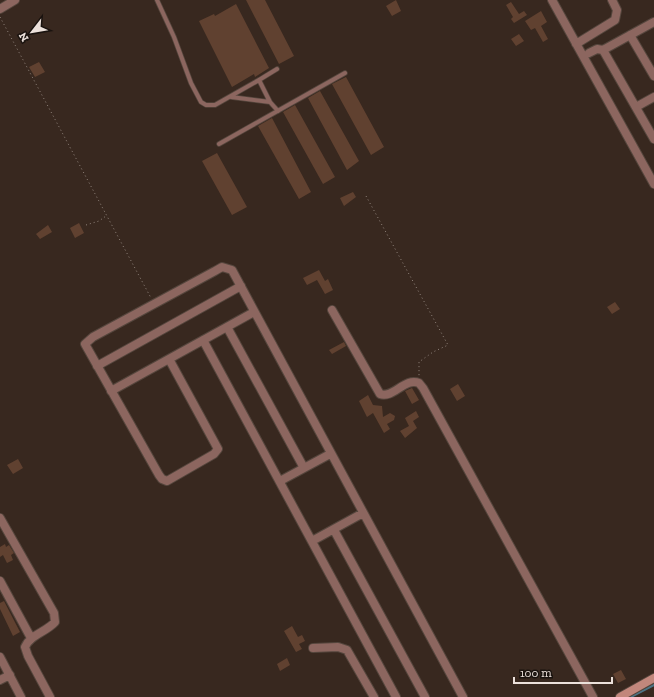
<svg xmlns="http://www.w3.org/2000/svg" width="654" height="697" font-family="'Zilla Slab',serif">
  <style>
    .lines { fill: none; stroke-linecap: round; stroke-linejoin: round }
    .stream { stroke: #4d7485; stroke-width: 2 }
    .building { fill: #604130 }
    .service-casing { stroke: #55463d; stroke-width: 5.5 }
    .minor-casing { stroke: #55463d; stroke-width: 10 }
    .secondary-casing { stroke: #55463d; stroke-width: 10 }
    .path { stroke: #93867e; stroke-width: 1; stroke-dasharray: 1 3; stroke-linecap: butt }
    .service { stroke: #8c665f; stroke-width: 4 }
    .minor { stroke: #8c665f; stroke-width: 8 }
    .secondary { stroke: #c2877c; stroke-width: 8 }
  </style>
  <rect width="100%" height="100%" fill="#38281f"/>
  <g class="lines">
    <path class="stream" d="M631 697 654 685"/>
  </g>
  <path class="building" d="M246 0H265L294 56 279 64Z
    M396 0 401 11 392 16 386 6Z
    M511 2 519 14 524 11 527 15 514 23 511 19 513 17 506 5Z
    M236 4 269 68 255 77 254 74 232 87 199 21 214 14 215 16Z
    M541 11 547 22 541 26 548 39 543 42 535 28 531 30 525 21Z
    M519 34 524 41 516 46 511 39Z
    M39 62 45 72 35 77 29 67Z
    M346 77 384 147 371 155 332 84Z
    M320 91 359 161 347 170 308 98Z
    M295 105 335 177 323 184 283 112Z
    M272 118 311 192 299 199 258 126Z
    M217 153 247 207 232 215 202 161Z
    M353 192 356 197 344 206 340 198Z
    M79 223 84 233 75 238 70 228Z
    M48 225 52 232 40 239 36 234Z
    M319 270 325 281 328 279 333 290 325 294 317 280 307 285 303 278Z
    M615 302 620 309 612 314 607 307Z
    M344 342 346 346 332 354 329 350Z
    M458 384 465 396 457 401 450 389Z
    M412 388 419 400 412 404 405 391Z
    M368 395 373 405 382 406 383 417 390 413 395 416 394 420 387 424 390 429 384 433 373 413 367 417 359 401Z
    M416 411 419 417 413 421 417 428 405 438 400 431 409 426 405 418Z
    M18 459 23 468 13 474 7 465Z
    M5 544 6 547 9 545 14 553 11 555 13 560 7 563 3 555 0 557V547Z
    M4 601 20 632 13 636 0 609V603Z
    M292 626 298 637 302 635 305 641 299 644 302 649 296 652 284 631Z
    M287 658 290 665 280 671 277 664Z
    M621 670 626 679 618 683 613 674Z"/>
  <g class="lines">
    <defs>
      <path id="service" d="M157 0 174 37 191 83 201 102 206 105H215L259 80 270 102
        M259 80 277 69
        M231 97 270 102 278 111
        M219 144 345 73"/>
      <path id="minor" d="M552 0 654 184
        M0 9 15 0
        M630 35 654 76
        M576 44 615 20 617 10 612 0
        M603 50 654 139
        M589 53 597 49 603 50 654 22
        M636 107 654 97
        M332 310 380 394C393 399 405 377 419 383L423 388 593 697
        M227 327 304 468
        M203 340 396 697
        M169 359 218 449 214 454 167 481 162 479 159 475 85 344 93 337 215 271 222 267 232 270 463 697
        M97 366 241 286
        M111 391 254 312
        M280 481 330 454
        M0 518 54 613 55 622C46 632 30 635 25 647L28 656 50 697
        M334 530 425 697
        M312 541 363 513
        M0 581 31 638
        M313 648 338 647 347 650 374 697
        M0 657 21 697
        M0 680 10 675"/>
      <path id="secondary" d="M620 697 654 678"/>
    </defs>
    <use href="#service" class="service-casing"/>
    <use href="#minor" class="minor-casing"/>
    <use href="#secondary" class="secondary-casing"/>
    <path class="path" d="M0 17 151 298
      M366 196 448 345 433 352 419 362V376
      M86 225 99 221 106 216"/>
    <use href="#service" class="service"/>
    <use href="#minor" class="minor"/>
    <use href="#secondary" class="secondary"/>
  </g>
  <g transform="translate(32 32) rotate(239)" stroke="#1a130f" stroke-width="3" paint-order="stroke">
  <path d="M0-3L7 15L0 10L-7 15Z" fill="#ece1db"/>
  <text y="-6" font-size="11" font-weight="bold" text-anchor="middle" fill="#ece1db">N</text>
  </g>
  <path d="M514 677v6h98v-6" fill="none" stroke="#ece1db" stroke-width="2"/>
  <text x="520" y="677" font-size="12" fill="#ece1db" stroke="#1a130f" stroke-width="3" paint-order="stroke">100 m</text>
</svg>
